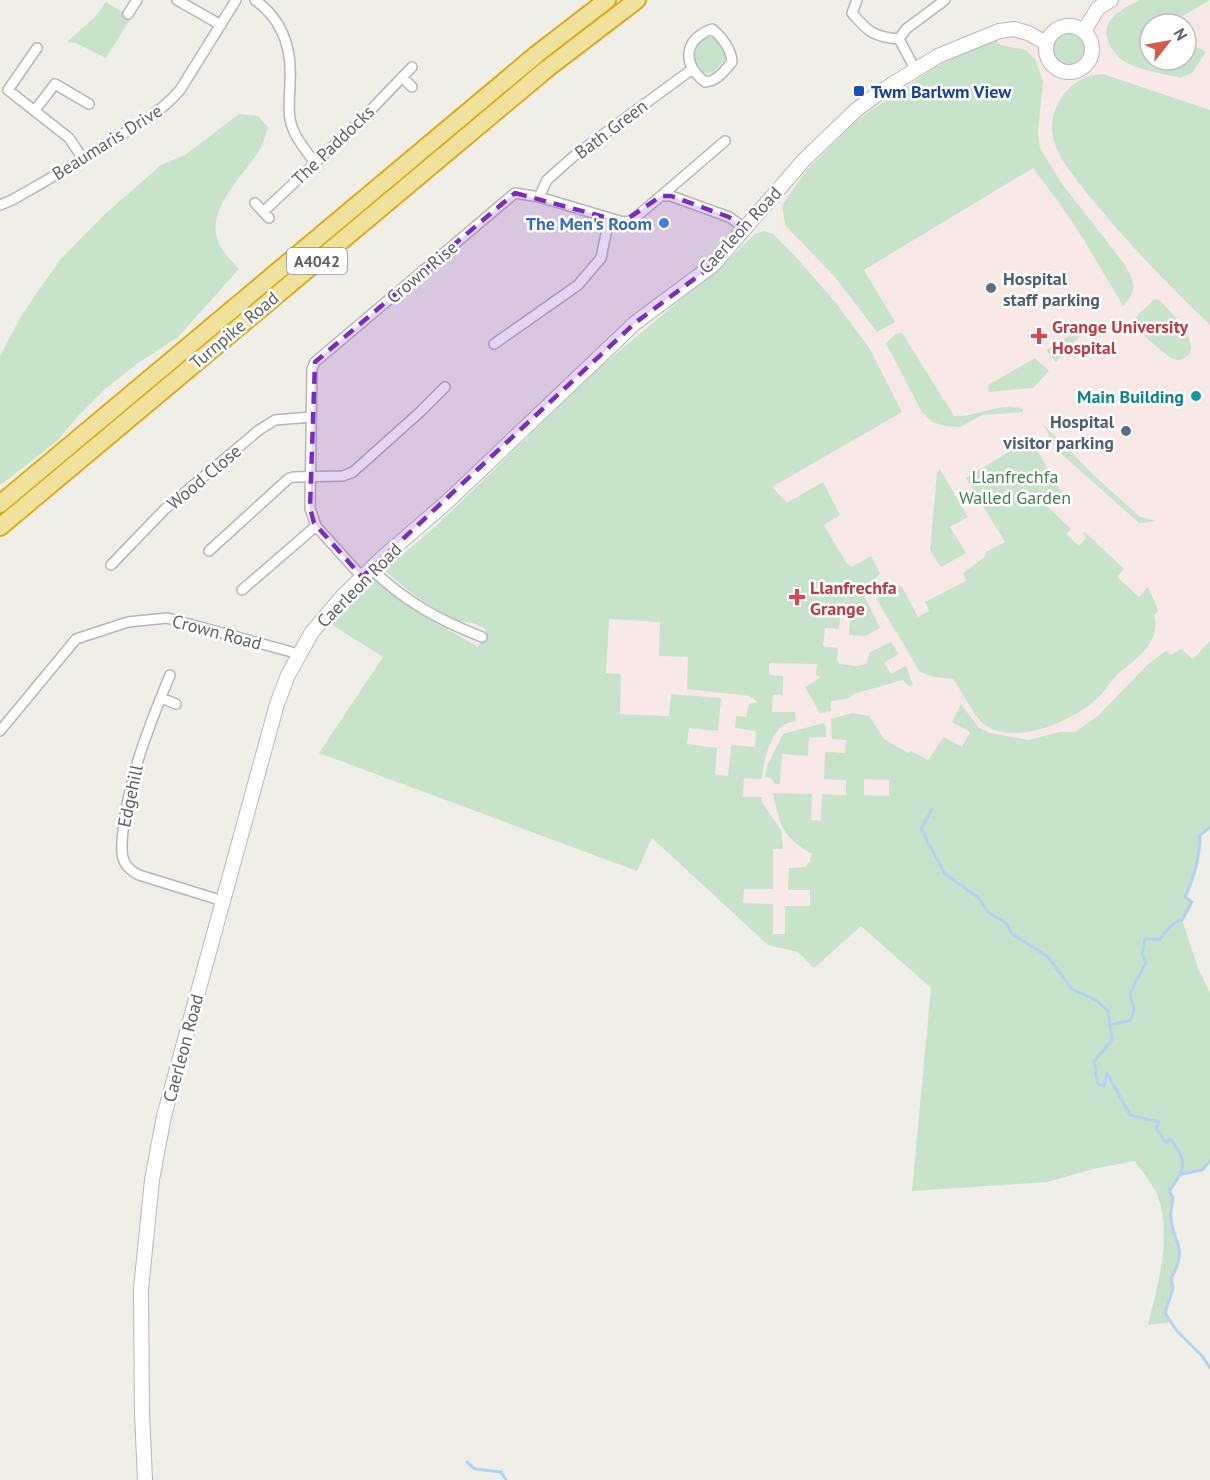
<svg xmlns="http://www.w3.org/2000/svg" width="1210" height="1480" font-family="'PT Sans',sans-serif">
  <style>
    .medical { fill: #f9e9e6; fill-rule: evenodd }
    .green { fill: #c7e3c9; fill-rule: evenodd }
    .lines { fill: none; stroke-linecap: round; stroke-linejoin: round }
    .stream { stroke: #b1d2f5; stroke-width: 3 }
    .street-casing { stroke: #b4b6ba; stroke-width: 12 }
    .secondary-casing { stroke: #b6b8bd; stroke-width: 16 }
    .highway-casing { stroke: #daad1c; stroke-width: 20 }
    .street { stroke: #fff; stroke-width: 9 }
    .secondary { stroke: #fff; stroke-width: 14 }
    .highway { stroke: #f0e19d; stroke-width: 16 }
    .marked { fill: #7b2cbf; fill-opacity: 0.2; stroke: #7b2cbf; stroke-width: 4.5; stroke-dasharray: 12 8; stroke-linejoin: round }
    .transit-dot { fill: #1a4fb4; stroke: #fff; stroke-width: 2 }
    .shop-dot { fill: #3f7fe0; stroke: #fff; stroke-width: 2 }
    .service-dot { fill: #5c6f8a; stroke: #fff; stroke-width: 2 }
    .health-dot { fill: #e0444e; stroke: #fff; stroke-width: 2 }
    .culture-dot { fill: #0f9aa8; stroke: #fff; stroke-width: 2 }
    .labels { text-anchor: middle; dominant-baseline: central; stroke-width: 5; stroke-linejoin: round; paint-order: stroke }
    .shield { fill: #fff; stroke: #8f9094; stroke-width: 1.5 }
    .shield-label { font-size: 16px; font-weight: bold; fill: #5f6166 }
    .transit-label { font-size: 18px; font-weight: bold; fill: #164399; stroke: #fff; text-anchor: start }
    .street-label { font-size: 18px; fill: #5f6166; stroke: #fff }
    .shop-label { font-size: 18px; font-weight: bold; fill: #366cbe; stroke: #fff; text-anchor: end }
    .service-label { font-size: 18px; font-weight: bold; fill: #4e5e75; stroke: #fff; text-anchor: start }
    .health-label { font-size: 18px; font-weight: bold; fill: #be3a42; stroke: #fff; text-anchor: start }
    .culture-label { font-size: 18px; font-weight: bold; fill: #0d838f; stroke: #fff; text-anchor: end }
    .park-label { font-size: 18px; fill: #418249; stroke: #fff }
  </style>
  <rect width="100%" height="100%" fill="#efeee7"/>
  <path class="medical" d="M1122 0H1210V656L1191 673 1148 664 1098 716 832 915 768 945 652 838 637 871 319 753 475 653 486 629 472 617 796 257 799 250 779 228 780 216 778 205 802 172 851 122 873 104 930 67 982 42 1014 29 1062 18ZM1150 24H1186V60H1150Z"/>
  <path class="green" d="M1140 0H1210L1178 19 1179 24H1150V60H1186V36L1193 45 1206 52 1193 72 1181 78C1164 74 1143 71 1127 63 1121 60 1114 53 1111 47 1096 22 1120 10 1140 0Z
    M106 2 131 18 106 58 76 43 67 42 94 18Z
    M1052 49a17 17 0 1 1 34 0a17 17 0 1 1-34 0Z
    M708 36C719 37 726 48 727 58L713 72 704 74 694 59 697 42Z
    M994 38 1000 45 1026 50 1035 59 1043 81 1038 132 1040 148 1060 181 1125 265C1135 282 1138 291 1123 306L1084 240 1060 204 1033 168 864 270 895 322 877 332 834 276 785 225 782 205 807 170 857 120 934 68Z
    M1103 74 1210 110V325C1168 285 1128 243 1091 198 1077 180 1061 163 1054 141 1049 125 1054 107 1064 94 1075 81 1085 75 1103 74Z
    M239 114 258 116 268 127C265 134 264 143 260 149 245 175 208 205 217 239 221 251 231 260 239 269L178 337 138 363 105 389 77 417 57 441 3 483 0 484V356L23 313 60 260 104 215 161 165 185 155Z
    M764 231 773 234 796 257 836 303 870 349 902 412 772 487 787 503 823 482 840 515 824 525 847 564 852 567 871 556 880 573 863 593 880 628 866 636 849 635 851 605 841 604 839 629 825 628 823 646 838 648 837 660 840 664 857 666 866 664 870 652 891 642 899 654 884 663 891 674 906 666 913 685 908 686 903 680 853 694 850 698 831 701V711L820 713 805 687 821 677 816 675 817 664 769 663V675L783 676V695H773L772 712H795L796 721C791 722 786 723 782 726 769 738 763 763 762 779L744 778 743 797H762V802L781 830 783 849H773V889H744L743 903 773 904V934H785V906H810V890H788L789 868 805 867 810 861 812 854C782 837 780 825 773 793L812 794 811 820 821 821 822 794 846 795V780L824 779 825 752 845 753 846 740 832 739 831 719 852 713 869 716 884 739 908 753 911 751 928 760 944 737 962 747 970 732 952 722 961 704 979 728 990 733 1028 740 1060 732H1075L1098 716 1148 664 1166 651 1171 655 1181 649 1193 659 1210 641V827L1200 835C1200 856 1194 878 1185 897L1192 902 1182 920 1199 971 1210 993V1161L1202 1170 1182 1174 1169 1191 1173 1198C1173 1203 1171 1208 1171 1213 1169 1241 1191 1244 1171 1278L1173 1288 1165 1313 1171 1322 1148 1325C1158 1284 1172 1239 1158 1196 1153 1184 1142 1172 1135 1161L1093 1169 1047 1182 912 1191 931 988 861 926 814 968 798 952 768 945 652 838 637 871 319 753 383 657 331 624 334 613 372 574 424 616 478 647 486 629 473 623 454 621 414 595 384 570 436 526 600 367 727 261 755 234ZM609 619 660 622 659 656 688 657 687 689 749 696 758 702 749 704 746 717 736 716 735 728 756 731 755 747 731 745 728 776 715 775 717 748 687 744 689 728 718 731 721 698 671 694 669 716 620 714 621 674 606 673ZM864 779 889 780V796L864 795Z
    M1154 299 1159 300C1170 310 1204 345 1186 357 1183 359 1181 360 1177 360 1168 359 1144 335 1136 328 1131 314 1147 310 1154 299Z
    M902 333 954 416C978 418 998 401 1023 409V412L983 415 960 427 945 426 932 422 922 412 886 343 896 334Z
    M1074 333 1079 335V337L1056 362 1046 350Z
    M1035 358 1049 371 1033 388 989 392 988 385Z
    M1043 424 1098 479 1140 517 1157 521 1139 523 1056 449Z
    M1030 439 1064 495 1047 506 1071 529 1066 534 1079 546 1086 538 1083 534 1085 532 1124 569 1117 577 1139 597 1148 587 1158 610 1154 615C1161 643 1138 657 1119 673 1111 680 1106 690 1098 698 1074 720 1020 745 988 727 975 720 963 692 953 679L934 677 920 672 877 600 880 593 896 584 902 587 918 617 929 611 925 602 966 581 963 573 985 557 986 552 1005 542 966 478Z
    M940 469 968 517 950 527 966 553 941 567 930 550 937 472Z
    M824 723 826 728V737H809L808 756 782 754 780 784H775L771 778 765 777 768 764 783 734Z"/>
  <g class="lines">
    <path class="stream" d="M932 809 921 829 945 874 978 897 988 912 1006 923 1012 934 1047 956 1072 989 1096 1000 1108 1011 1110 1025
      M1210 827 1200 835C1200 856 1194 878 1185 897L1192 902 1182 920C1172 922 1166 931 1160 939H1145L1142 954 1146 963 1130 993 1134 1010 1131 1020 1110 1025 1112 1040 1094 1061 1098 1084 1104 1086 1107 1073 1130 1115 1159 1122 1156 1128 1166 1143 1170 1138C1188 1161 1186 1169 1169 1191L1173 1198C1173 1203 1171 1208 1171 1213 1169 1241 1191 1244 1171 1278L1173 1288 1165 1313 1177 1331 1203 1357 1210 1368
      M1182 1174 1202 1170 1210 1161
      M467 1462 475 1469 501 1472 506 1480"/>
    <defs>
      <path id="street" d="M177 0 221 25
        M255 0C283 20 292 48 290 81 290 94 288 107 290 119 293 136 305 149 315 163
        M857 0 852 13C868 32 874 37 899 39
        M128 14 137 0
        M712 29C721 36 732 50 732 62 724 71 718 81 705 82 682 64 683 40 712 29Z
        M37 48 8 90 69 138 83 159
        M915 69 899 39 906 29 945 0
        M402 77 412 87
        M35 110 55 84 89 104
        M661 196 725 141
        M539 197 547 180 574 156 691 70
        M255 203 269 218
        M0 205 12 200C46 181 80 161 113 140 138 125 161 112 180 90L236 0
        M263 212 364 117 412 67
        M494 344 578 285 601 258 609 219
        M209 551 288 479 293 477 343 476 353 472 420 412 445 387
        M111 565 165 509 259 430 275 420 311 417
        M371 568C403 601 441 621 482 637
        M362 577 316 526 310 508 312 369 315 362 515 193 539 197 623 222 631 221 661 196H671L729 217 745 228
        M242 590 316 526
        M170 675C149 726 129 776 123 831 122 841 120 854 125 863 128 868 133 872 139 875L223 901
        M161 698 176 704
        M0 731 76 639 128 622 167 618 299 654"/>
      <path id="secondary" d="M1046 49a23 23 0 1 1 46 0a23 23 0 1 1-46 0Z
        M1084 31 1098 8 1111 0
        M145 1480 142 1413 141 1289 152 1180 164 1116 277 704 288 675 312 632 343 596 381 559 448 501 635 323 713 265 804 160 856 110 883 90 938 56 999 31 1014 29 1028 33 1046 43"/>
      <path id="highway" d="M0 504 537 54 607 0
        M0 527 548 68 637 0"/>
    </defs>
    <use href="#street" class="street-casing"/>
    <use href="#secondary" class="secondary-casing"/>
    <use href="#highway" class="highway-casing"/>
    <use href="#street" class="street"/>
    <use href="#secondary" class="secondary"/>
    <use href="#highway" class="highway"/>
  </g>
  <path class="marked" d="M515 193 623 222 661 196H671L729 217 745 228 713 265 635 323 362 577 314 523 310 508 315 362Z"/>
  <rect class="transit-dot" x="853" y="85" width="12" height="12" rx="3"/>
  <circle class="shop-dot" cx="664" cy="223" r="6"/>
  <g class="service-dot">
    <circle cx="991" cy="288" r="6"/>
    <circle cx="1126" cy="431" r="6"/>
  </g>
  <g class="health-dot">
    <path d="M1036 327h6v6h6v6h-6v6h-6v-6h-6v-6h6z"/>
    <path d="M794 588h6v6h6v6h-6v6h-6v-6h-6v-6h6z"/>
  </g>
  <circle class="culture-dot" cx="1196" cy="396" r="6"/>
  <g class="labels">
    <rect class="shield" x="287" y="248" width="60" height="26" rx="4.5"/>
    <g class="shield-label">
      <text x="317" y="261">A4042</text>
    </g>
    <g class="transit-label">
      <text x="871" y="91">Twm Barlwm View</text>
    </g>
    <g class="street-label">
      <text transform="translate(611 129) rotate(-37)">Bath Green</text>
      <text transform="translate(107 142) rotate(-32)">Beaumaris Drive</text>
      <text transform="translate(333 145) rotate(-44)">The Paddocks</text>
      <text transform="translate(740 230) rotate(-47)">Caerleon Road</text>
      <text transform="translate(422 272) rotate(-40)">Crown Rise</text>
      <text transform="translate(234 330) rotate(-40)">Turnpike Road</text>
      <text transform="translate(204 477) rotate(-40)">Wood Close</text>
      <text transform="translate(359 585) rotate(-45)">Caerleon Road</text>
      <text transform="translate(217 632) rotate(15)">Crown Road</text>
      <text transform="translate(130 796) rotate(-78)">Edgehill</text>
      <text transform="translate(183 1048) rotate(-75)">Caerleon Road</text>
    </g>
    <g class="shop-label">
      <text x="652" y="223">The Men's Room</text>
    </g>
    <g class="service-label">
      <text x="1003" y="278">Hospital<tspan x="1003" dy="21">staff parking</tspan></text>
      <text x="1114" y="421" text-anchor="end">Hospital<tspan x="1114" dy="21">visitor parking</tspan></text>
    </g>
    <g class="health-label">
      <text x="1052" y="326">Grange University<tspan x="1052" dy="21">Hospital</tspan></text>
      <text x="810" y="587">Llanfrechfa<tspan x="810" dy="21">Grange</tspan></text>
    </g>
    <g class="culture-label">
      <text x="1184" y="396">Main Building</text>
    </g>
    <g class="park-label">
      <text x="1015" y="476">Llanfrechfa<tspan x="1015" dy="21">Walled Garden</tspan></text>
    </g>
  </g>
  <g transform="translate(1168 42) rotate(59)"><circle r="28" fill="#ffffff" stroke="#bfc0c2" stroke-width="1.5"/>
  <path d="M0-4.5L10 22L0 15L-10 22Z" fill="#d55d48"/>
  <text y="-9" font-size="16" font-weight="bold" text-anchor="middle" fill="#5f6166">N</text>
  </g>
</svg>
